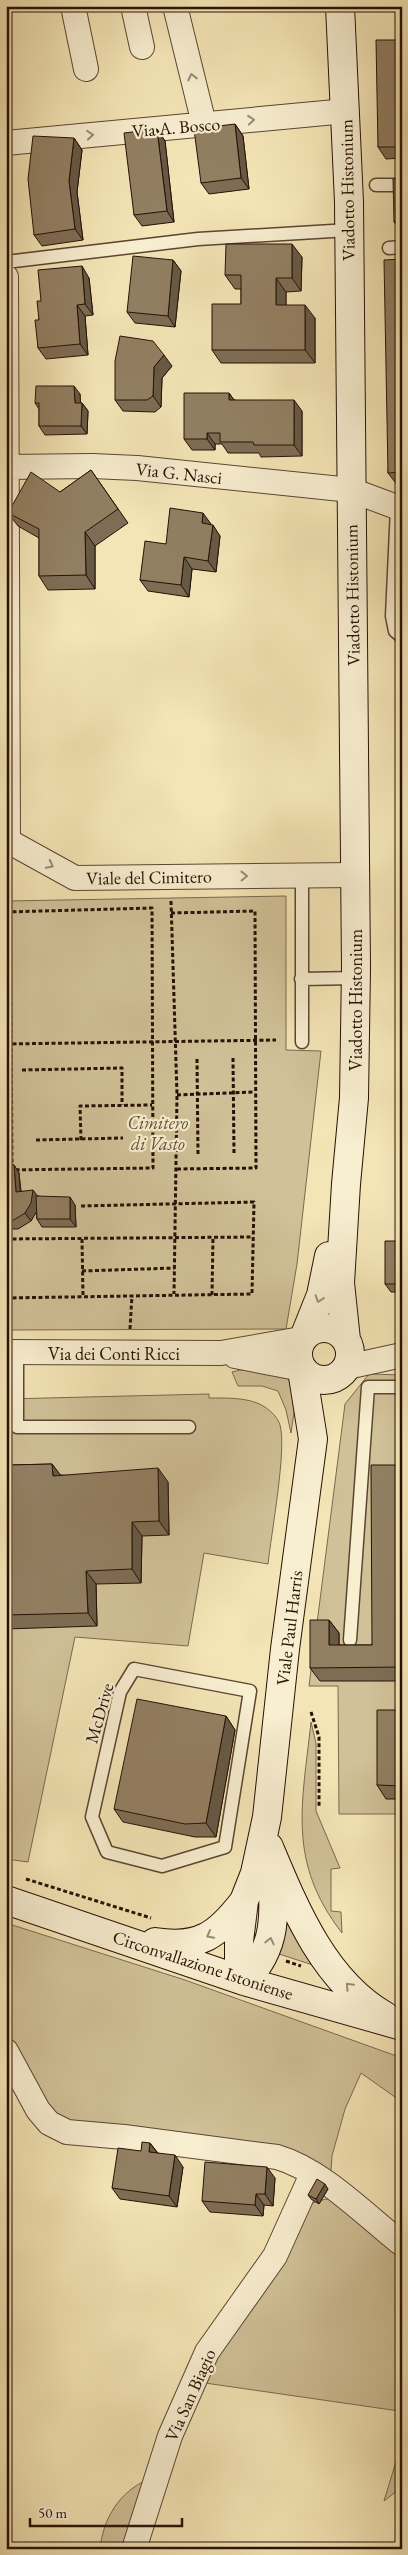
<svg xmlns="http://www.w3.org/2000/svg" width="408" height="2555" font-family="'EB Garamond',serif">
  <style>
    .green { fill: #d1c198; stroke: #7c684f }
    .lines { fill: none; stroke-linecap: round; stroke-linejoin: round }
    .service-casing { stroke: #5b4532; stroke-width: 15 }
    .minor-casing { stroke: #5b4532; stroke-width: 26 }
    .secondary-casing { stroke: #281006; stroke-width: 30 }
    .path { stroke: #281006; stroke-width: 3; stroke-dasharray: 4 2.5; stroke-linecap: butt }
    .service { stroke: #f8eed0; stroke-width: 12 }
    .minor { stroke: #f8eed0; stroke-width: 24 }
    .secondary { stroke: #f8eed0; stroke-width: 28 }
    .wall { fill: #7e6d54; stroke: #281006 }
    .shaded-wall { fill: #665945; stroke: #281006 }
    .building { fill: #927f62; stroke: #281006 }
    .oneway { stroke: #9a8a75 }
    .labels { text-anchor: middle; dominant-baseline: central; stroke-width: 4.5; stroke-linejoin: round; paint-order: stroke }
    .street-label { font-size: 18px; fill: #281006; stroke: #f8eed0 }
    .park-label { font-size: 18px; font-style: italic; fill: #634e39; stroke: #f8eed0 }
  </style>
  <rect width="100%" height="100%" fill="#f4e5b6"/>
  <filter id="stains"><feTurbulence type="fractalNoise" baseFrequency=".004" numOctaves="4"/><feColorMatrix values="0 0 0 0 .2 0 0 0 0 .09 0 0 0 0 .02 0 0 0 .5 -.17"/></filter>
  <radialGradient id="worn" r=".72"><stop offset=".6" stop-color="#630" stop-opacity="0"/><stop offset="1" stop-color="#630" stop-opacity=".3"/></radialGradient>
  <path class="green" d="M286 896V1050L321 1051 297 1264 286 1329 6 1330V901Z
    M249 1368 274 1371 290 1379 296 1399 291 1433 286 1410 278 1391 262 1386H238L232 1372Z
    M369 1374 402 1375V1814H339L338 1686H309L345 1404Z
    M209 1394V1398C226 1398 250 1397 265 1407 271 1411 278 1418 280 1425 287 1449 271 1535 268 1564L204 1553 188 1646 75 1637 28 1862 6 1859V1399Z
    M311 1722 316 1743V1811L340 1868 331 1869V1911L341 1912 342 1933C287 1862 302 1805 311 1722Z
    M283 1905 328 1970 273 1952Z
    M6 1923 185 1980 402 2058V2102L361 2073 345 2109 332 2156 330 2183 292 2153 54 2119 37 2093 6 2036Z
    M326 2199 332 2200 402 2255V2487L384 2501 398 2455 399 2411 198 2382 312 2203Z
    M149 2479 139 2549H100C103 2518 120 2491 149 2479Z"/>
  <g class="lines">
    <defs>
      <path id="service" d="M376 185H402
        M389 248 402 247
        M6 262 198 239 349 230
        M397 508 392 616 395 631 402 637
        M301 979 356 978
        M302 1042V876
        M17 1352V1427H189
        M350 1640 368 1387H402
        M134 1669 250 1691 225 1847 162 1866 107 1852 92 1817 120 1692Z"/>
      <path id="minor" d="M73 6 86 69
        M133 6 142 47
        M175 6 204 124
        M6 143 346 111
        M6 277 8 841 75 878 354 875
        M7 467 92 466 137 468 351 490 402 509
        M6 1352 221 1353 301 1339
        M235 1356 302 1369
        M347 1367 402 1355
        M6 2051 38 2110 49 2123 67 2132 124 2137 277 2157C322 2170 365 2215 402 2244
        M134 2549 170 2436 207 2352 275 2256 312 2174"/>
      <path id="secondary" d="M340 6 349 202 356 968 354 1098 346 1184 340 1283 346 1340
        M298 1354a26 26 0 1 1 52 0a26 26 0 1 1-52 0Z
        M305 1335 321 1295 329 1256
        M269 1847C295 1909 324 1981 385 2016
        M6 1900 244 1981 402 2026
        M155 1942C199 1949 218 1935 244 1901
        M244 1981 239 1960V1941L244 1901 255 1873 267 1817 285 1649 313 1439 302 1370
        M244 1981C278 1948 275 1912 271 1868"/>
    </defs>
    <use href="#service" class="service-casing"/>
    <use href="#minor" class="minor-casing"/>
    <use href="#secondary" class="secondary-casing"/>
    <path class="path" d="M10 866 12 1167
      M171 901 177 1095 174 1294
      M6 912 152 908 153 1168 6 1170
      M171 913 255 911 256 1168 177 1169
      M6 1044 276 1040
      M233 1058 234 1153
      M197 1059 198 1154
      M22 1070 122 1068V1105
      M177 1095 255 1092
      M36 1140 123 1138
      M81 1140 80 1106 152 1105
      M6 1239 253 1237
      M82 1239 83 1297
      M82 1271 175 1268
      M212 1295 213 1237
      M6 1298 252 1294 254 1202 81 1206
      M130 1329 132 1295
      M311 1712 319 1737V1808
      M26 1879 151 1918
      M286 1961 301 1966"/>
    <use href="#service" class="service"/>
    <use href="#minor" class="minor"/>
    <use href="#secondary" class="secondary"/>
  </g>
  <path class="wall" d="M402 40V158L386 159 378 147Z
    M235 124 243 136 249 189 209 194 201 183Z
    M157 129 165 141 174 222 142 226 134 215Z
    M74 138 82 150 77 192 83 240 42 246 34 235Z
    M402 178V232L394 222Z
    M302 257 301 291 286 292V305L315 318V363H221L212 350 241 304V289H235L225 275Z
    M402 259V486H398L388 473Z
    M173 260 181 271 175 327 135 323 127 312Z
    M89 278 93 315 85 316 88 355 46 359 38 348 39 320 41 301Z
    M172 366 162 378 161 407 155 412 123 411 115 400Z
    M229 393 234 400 302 411V456L261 457 259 453H228L222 444H215V450H192L184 439Z
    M80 394V403H82L88 411 87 434 45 435 39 426V409L35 403Z
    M91 470 128 523 95 546V589L48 590 39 576V538L18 526 8 513 60 492Z
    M211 524 220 536 216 572 192 569 189 597 148 591 140 580 166 544Z
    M6 1165H14L19 1173 21 1191 38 1196 75 1205 76 1227H42L37 1219 36 1211 31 1221 18 1229H6Z
    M402 1241V1292H391L385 1284Z
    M6 1459 11 1465 52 1464 60 1475 168 1482 169 1535 142 1536 141 1583 96 1584 97 1626 6 1629Z
    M402 1465V1681H320L310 1668 329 1620 339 1633V1645H372Z
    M402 1710V1799H386L377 1785Z
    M226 1716 235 1730 216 1837H195L123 1822 114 1809Z
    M150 2143 158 2153 183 2167 177 2207 120 2199 112 2188 141 2151Z
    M275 2178 273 2206 264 2205 263 2216 210 2212 202 2201Z
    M328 2189 319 2204 311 2199 308 2195Z"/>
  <path class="shaded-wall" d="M235 124 243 136 249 189 241 178Z
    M157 129 165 141 174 222 167 211Z
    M74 138 82 150 77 192 83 240 75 229 69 181Z
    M292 244 302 257 301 291 292 278Z
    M173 260 181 271 175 327 168 316Z
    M82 266 89 278 93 315 85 304Z
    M276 278 286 292V318L276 305Z
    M77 305 85 316 88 355 80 344Z
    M305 305 315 318V363L305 350Z
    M164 355 172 366 162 378 161 407 153 396 154 367Z
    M74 386 80 394 81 411 75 403Z
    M229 393 237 404 229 400Z
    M294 400 302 411V456L294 445Z
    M82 403 88 411 87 434 81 426Z
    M207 433 215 444V450L207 439Z
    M203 513 211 524 210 534 202 523Z
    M213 525 220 536 216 572 208 561Z
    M85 532 95 546V589L86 575Z
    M184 557 192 569 189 597 181 585Z
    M14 1165 19 1173 21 1200 16 1192Z
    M33 1190 39 1198 37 1211 31 1221 25 1213Z
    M70 1197 75 1205 76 1227 70 1219Z
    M52 1464 62 1477 53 1476Z
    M158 1468 168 1482 169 1535 159 1521Z
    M132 1522 142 1536 141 1583 132 1569Z
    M86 1571 96 1584 97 1626 88 1613Z
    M329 1620 339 1633V1658L329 1645Z
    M226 1716 235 1730 216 1837 206 1823Z
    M150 2143 158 2154 149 2152Z
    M175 2155 183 2167 177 2207 169 2196Z
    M267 2167 275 2178 273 2206 265 2194Z
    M325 2184 328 2189 319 2204 316 2199Z
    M256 2194 264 2205 263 2216 255 2205Z"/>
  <path class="building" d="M376 40H402V147H378Z
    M235 124 241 178 201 183 194 129Z
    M157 129 167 211 134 215 124 133Z
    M33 136 74 138 69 181 75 229 34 235 28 179Z
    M402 178V221L394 222 393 179Z
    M226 244H292V278H276V305H305V350H212V304H241V275H225Z
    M133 256 173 260 168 316 127 312Z
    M402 259V472L388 473 384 260Z
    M82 266 85 304 77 305 80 344 38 348 35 320H39L37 301H41L38 270Z
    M120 336 153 341 164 355 154 367 153 396 147 400H115V361Z
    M36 386H74L75 403H82L81 426H39V403H35Z
    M184 393H229V400H294V445H254L253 442H220V433H207V439H184Z
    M91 470 118 509 85 532 86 575 39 576V529L8 513 31 472 60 492Z
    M170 508 203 513 202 523 213 525 208 561 184 557 181 585 140 580 145 541 166 544Z
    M402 594V605H399Z
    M6 1165H14L16 1192 33 1190 31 1203 25 1213 12 1221H6Z
    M36 1196 70 1197V1219H37Z
    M385 1241H402V1284H385Z
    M6 1459 9 1465 52 1464 53 1476 158 1468 159 1521 132 1522V1569L86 1571 88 1613 6 1615Z
    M371 1465H402V1667L310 1668V1620H329V1645H372Z
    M137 1699 226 1716 206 1823 185 1824 114 1809Z
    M377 1710H402V1786L377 1785Z
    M142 2142 150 2143 149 2152 175 2155 169 2196 112 2188 118 2148 141 2151Z
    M205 2162 267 2167 265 2194H256L255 2205 202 2201Z
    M317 2179 325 2184 316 2199 308 2195Z"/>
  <defs><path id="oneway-chevron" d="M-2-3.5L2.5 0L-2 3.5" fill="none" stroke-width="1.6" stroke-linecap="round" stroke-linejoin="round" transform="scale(1.25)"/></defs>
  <g class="oneway">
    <use href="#oneway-chevron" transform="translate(192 77) rotate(-104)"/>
    <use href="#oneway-chevron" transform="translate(251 120) rotate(-5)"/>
    <use href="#oneway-chevron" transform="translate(90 135) rotate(-5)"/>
    <use href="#oneway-chevron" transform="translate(50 865) rotate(27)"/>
    <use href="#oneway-chevron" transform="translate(244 876) rotate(-1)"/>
    <use href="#oneway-chevron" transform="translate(319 1299) rotate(108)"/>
    <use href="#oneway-chevron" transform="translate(210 1935) rotate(152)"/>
    <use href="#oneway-chevron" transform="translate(270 1941) rotate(-77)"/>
    <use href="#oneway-chevron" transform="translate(349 1986) rotate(-133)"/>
  </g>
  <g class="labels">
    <g class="street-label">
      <text transform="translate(176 127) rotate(-5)">Via A. Bosco</text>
      <text transform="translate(347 190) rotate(-91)">Viadotto Histonium</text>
      <text transform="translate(179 473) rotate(6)">Via G. Nasci</text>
      <text transform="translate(352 595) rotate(-91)">Viadotto Histonium</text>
      <text transform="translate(149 877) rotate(-1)">Viale del Cimitero</text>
      <text transform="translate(355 1000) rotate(-90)">Viadotto Histonium</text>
      <text x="114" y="1353">Via dei Conti Ricci</text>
      <text transform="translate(289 1628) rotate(-83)">Viale Paul Harris</text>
      <text transform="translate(99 1713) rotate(-74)">McDrive</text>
      <text transform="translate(203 1965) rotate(18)">Circonvallazione Istoniense</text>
      <text transform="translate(190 2395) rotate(-66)">Via San Biagio</text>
    </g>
    <g class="park-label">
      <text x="158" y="1122">Cimitero<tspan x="158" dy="21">di Vasto</tspan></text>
    </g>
  </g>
  <rect width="408" height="2555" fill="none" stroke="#f4e5b6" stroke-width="25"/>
  <rect x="8" y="8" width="393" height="2540" fill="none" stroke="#281006" stroke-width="2.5"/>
  <rect x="12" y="12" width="383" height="2530" fill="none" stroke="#281006"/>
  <path d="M30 2518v8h152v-8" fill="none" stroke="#281006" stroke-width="2.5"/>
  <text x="38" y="2518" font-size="15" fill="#281006" stroke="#f8eed0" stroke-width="4" paint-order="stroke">50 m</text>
  <rect width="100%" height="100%" filter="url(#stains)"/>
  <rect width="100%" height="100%" fill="url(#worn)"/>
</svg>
